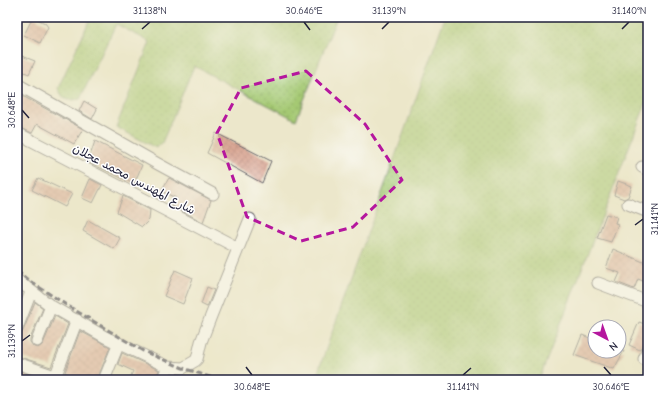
<svg xmlns="http://www.w3.org/2000/svg" width="665" height="397" font-family="'Comic Neue','Playpen Sans Arabic',sans-serif">
  <style>
    .grass { fill: url(#grass-dots); stroke: #647657 }
    .building { fill: url(#building-cross-hatch) }
    .lines { fill: none; stroke-linecap: round; stroke-linejoin: round }
    .street-casing { stroke: #69676d; stroke-width: 13 }
    .street { stroke: #fff; stroke-width: 11 }
    .rail { stroke: #22223b; stroke-width: 3; stroke-dasharray: 6 3; stroke-linecap: butt }
    .marked { fill: none; stroke: #b5179e; stroke-width: 3; stroke-dasharray: 8 5; stroke-linejoin: round }
    .ticks { fill: none; stroke: #22223b; stroke-width: 1.5 }
    .labels { text-anchor: middle; dominant-baseline: central; stroke-width: 3; stroke-linejoin: round; paint-order: stroke }
    .street-label { font-size: 12px; fill: #22223b; stroke: #fff }
    .neatline { fill: none; stroke: #22223b; stroke-width: 1.5 }
    .ticks-label { font-size: 10px; text-anchor: middle; fill: #22223b }
  </style>
  <defs>
    <pattern id="grass-dots" width="8" height="8" patternUnits="userSpaceOnUse"><rect width="8" height="8" fill="#a5c973"/><path d="M2 2h.1M6 6h.1" fill="none" stroke="#8eac64" stroke-width="1.8" stroke-linecap="round"/></pattern>
    <pattern id="building-cross-hatch" width="8" height="8" patternUnits="userSpaceOnUse"><rect width="8" height="8" fill="#daa794"/><path d="M0 0l8 8M0 8l8-8" fill="none" stroke="#bb8f80"/></pattern>
  </defs>
  <rect width="100%" height="100%" fill="#fff"/>
  <filter id="ink" filterUnits="userSpaceOnUse"><feTurbulence type="fractalNoise" baseFrequency=".025" numOctaves="2"/><feDisplacementMap in="SourceGraphic" scale="8" xChannelSelector="R" yChannelSelector="G"/><feConvolveMatrix kernelMatrix="1 2 1 2 8 2 1 2 1" color-interpolation-filters="sRGB"/></filter>
  <filter id="wash" filterUnits="userSpaceOnUse"><feTurbulence type="fractalNoise" baseFrequency=".012" numOctaves="4" result="noise"/><feDisplacementMap in="SourceGraphic" scale="16" xChannelSelector="R" yChannelSelector="G"/><feGaussianBlur stdDeviation="0.9" result="paint"/><feColorMatrix in="noise" values="0 0 0 0 0 0 0 0 0 0 0 0 0 0 0 0 0 1.4 0 .05"/><feComposite in="paint" operator="in"/></filter>
  <g filter="url(#wash)">
    <rect width="100%" height="100%" fill="#ece7cb"/>
    <path class="grass" d="M91 17H337L296 120 194 66 162 143 156 148 116 127 150 42 116 24 80 99C67 101 64 101 58 88Z
      M445 17H648V98L539 380H315Z"/>
    <g id="blocks">
      <path class="building" d="M33 17 45 23 48 27 40 43 24 35Z
        M22 56 35 61 29 74 17 69Z
        M17 93 83 129 74 144 37 124 32 133 17 126 22 116 17 113Z
        M84 101 97 109 92 119 79 111Z
        M216 133 271 161 262 183 207 153Z
        M95 141 142 165 134 184 88 162Z
        M38 178 72 194 65 207 32 190Z
        M169 178 211 200 203 222 172 206 176 198 161 191Z
        M90 179 102 185 93 203 82 198Z
        M618 181 632 186 628 197 624 199 614 195Z
        M123 196 150 210 149 220 142 227 117 212Z
        M606 214 617 217 615 223 618 224 611 242 597 238Z
        M88 220 120 238 114 249 83 231Z
        M613 249 648 264V283L638 279 634 289 616 282 620 273 606 268Z
        M175 270 193 278 183 304 164 296Z
        M207 287 214 290 207 307 201 304Z
        M35 302 43 308 30 339V342L34 347 38 348 43 344 55 316 68 324 51 367 17 356V335L21 334 23 331Z
        M639 322 648 325V342L643 344 640 350 629 345Z
        M80 331 110 347 97 380H79L65 372Z
        M582 335 595 340V351H624L614 369 574 355Z
        M122 353 159 370 155 380H129L133 371 118 364Z
        M17 370 45 380H17Z"/>
    </g>
  </g>
  <g filter="url(#ink)">
    <use href="#blocks" fill-opacity="0" stroke="#69676d" stroke-width="1"/>
    <g class="lines">
      <defs>
        <path id="street" d="M17 84 158 164 213 194
          M17 133 238 248
          M642 167 648 170
          M628 204 648 212
          M17 280 51 306 105 337 168 367 183 368 195 361 197 359 201 342 211 316 250 219
          M598 283 648 302
          M17 328 31 292
          M37 341 51 306
          M648 349 644 359 648 360
          M17 363 66 380
          M54 380 77 320
          M104 380 119 343
          M162 380 168 367"/>
      </defs>
      <use href="#street" class="street-casing"/>
      <use href="#street" class="street"/>
      <path class="rail" d="M17 271 28 280 68 306 143 351 183 368 219 380"/>
    </g>
  </g>
  <path d="M0 0H665V397H0ZM306 71 365 124 402 180 353 227 301 241 247 217 217 133 241 88Z" fill="#ece7cb" fill-opacity=".55" fill-rule="evenodd"/>
  <path class="marked" d="M306 71 365 124 402 180 353 227 301 241 247 217 217 133 241 88Z"/>
  <path class="ticks" d="M304 22 310 30M142 29 150 22M382 29 389 22M622 29 629 22M22 110 29 118M635 225 643 219M22 341 30 335M246 367 252 375M604 367 611 375M463 375 471 368"/>
  <g class="labels">
    <g class="street-label">
      <text transform="translate(134 179) rotate(28)">شارع المهندس محمد عجلان</text>
    </g>
  </g>
  <rect width="665" height="397" fill="none" stroke="#fff" stroke-width="44"/>
  <g transform="translate(607 339) rotate(139)"><circle r="19" fill="#ffffff" stroke="#a7a7b1"/>
  <path d="M0-3L7 15L0 10L-7 15Z" fill="#b5179e"/>
  <text y="-6" font-size="11" font-weight="bold" text-anchor="middle" fill="#22223b">N</text>
  </g>
  <rect x="22" y="22" width="621" height="353" class="neatline"/>
  <g class="ticks-label">
    <text x="150" y="14">31.138°N</text>
    <text x="304" y="14">30.646°E</text>
    <text x="389" y="14">31.139°N</text>
    <text x="629" y="14">31.140°N</text>
    <text transform="translate(11 110) rotate(-90)" y="4">30.648°E</text>
    <text transform="translate(654 219) rotate(-90)" y="4">31.141°N</text>
    <text transform="translate(11 341) rotate(-90)" y="4">31.139°N</text>
    <text x="252" y="390">30.648°E</text>
    <text x="463" y="390">31.141°N</text>
    <text x="611" y="390">30.646°E</text>
  </g>
</svg>
